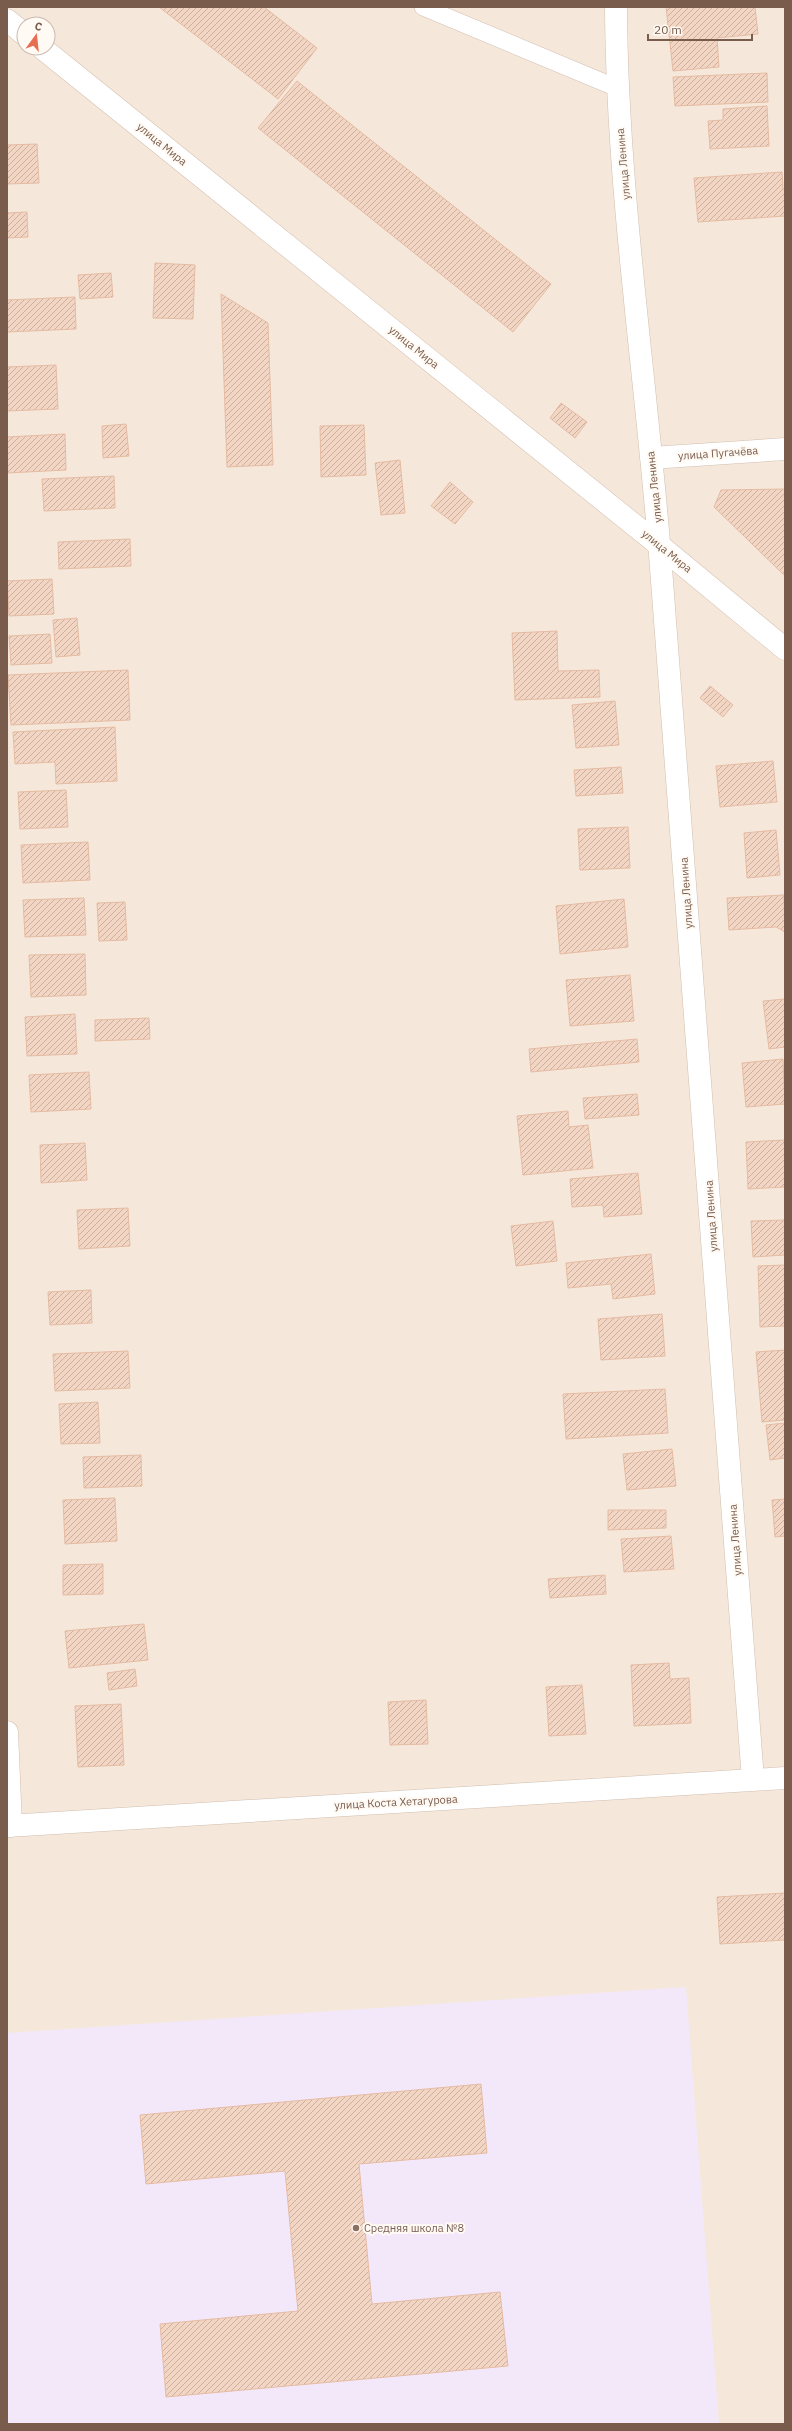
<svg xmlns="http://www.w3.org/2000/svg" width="792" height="2431" font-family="'IBM Plex Sans',sans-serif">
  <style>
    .residential { fill: #f5e8da; fill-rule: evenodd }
    .education { fill: #f3e8fa }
    .building { fill: url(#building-hatch); stroke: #e6bba3 }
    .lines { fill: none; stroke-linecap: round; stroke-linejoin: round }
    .service-casing { stroke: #d1beb0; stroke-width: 18 }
    .minor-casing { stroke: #d1beb0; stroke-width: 23 }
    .secondary-casing { stroke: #d6c0b0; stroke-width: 23 }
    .service { stroke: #fff; stroke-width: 17 }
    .minor { stroke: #fff; stroke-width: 22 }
    .secondary { stroke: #fff; stroke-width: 22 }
    .education-dot { fill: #8d6e63; stroke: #fffaf3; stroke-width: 1.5 }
    .labels { text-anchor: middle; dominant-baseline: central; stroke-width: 4; stroke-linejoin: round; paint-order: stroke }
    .street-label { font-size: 11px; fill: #7a5c4d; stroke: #fffaf3 }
    .education-label { font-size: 11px; fill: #785e54; stroke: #fffaf3; text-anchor: start }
  </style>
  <defs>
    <pattern id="building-hatch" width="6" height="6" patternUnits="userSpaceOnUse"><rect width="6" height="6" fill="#f3d5c3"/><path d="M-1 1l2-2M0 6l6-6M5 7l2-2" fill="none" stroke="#cab0a1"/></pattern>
  </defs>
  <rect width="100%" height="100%" fill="#fdf6ec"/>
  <path class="residential" d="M7 7H785V2424H7ZM24 24H48V48H24Z"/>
  <path class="education" d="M686 1987 719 2424H7V2033Z"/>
  <path class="building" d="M159 7H264L317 48 278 99Z
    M666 7H755L758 34 717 38 719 67 673 71Z
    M767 73 768 102 675 106 673 77Z
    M297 81 551 284 513 332 258 128Z
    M767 106 769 146 710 149 708 121 723 120V109Z
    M37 144 39 183 7 184V145Z
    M782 172 783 189H785V216L698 222 694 178Z
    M27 212 28 237 7 238V213Z
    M155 263 195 265 193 319 153 318Z
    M111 273 113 297 80 299 78 275Z
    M221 294 268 323 273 465 227 467Z
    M75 297 76 329 7 332V300Z
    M56 365 58 409 7 411V367Z
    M561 403 587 422 575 438 550 418Z
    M126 424 129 456 103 458 102 426Z
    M364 425 366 475 321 477 320 426Z
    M65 434 66 470 7 473V437Z
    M400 460 405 513 381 515 375 463Z
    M114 476 115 508 44 511 42 479Z
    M450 482 473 502 455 524 431 506Z
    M785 489V576L714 507 721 490Z
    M130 539 131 566 59 569 58 542Z
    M52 579 54 614 9 616 7 581Z
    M77 618 80 655 56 657 53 620Z
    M557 631 558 671 599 670 600 697 515 700 512 633Z
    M50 634 52 663 11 665 9 636Z
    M128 670 130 720 11 725 8 675Z
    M710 686 733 705 723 717 700 698Z
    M615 701 619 745 576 748 572 705Z
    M115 727 117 781 56 784 55 762 15 764 13 732Z
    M773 761 777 802 720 807 716 766Z
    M621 767 623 793 576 796 574 770Z
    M66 790 68 827 20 829 18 792Z
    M628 827 630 868 580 870 578 829Z
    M776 830 780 875 747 878 744 833Z
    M88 842 90 880 23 883 21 845Z
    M784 895 785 932 776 927 729 930 727 898Z
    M84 898 86 935 25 937 23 900Z
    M624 899 628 947 560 954 556 906Z
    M125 902 127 940 99 941 97 903Z
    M85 954 86 995 31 997 29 955Z
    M630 975 634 1021 570 1026 566 980Z
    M785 999V1047L769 1049 763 1001Z
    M75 1014 77 1054 27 1056 25 1017Z
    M149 1018 150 1039 95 1041V1020Z
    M637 1039 639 1062 531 1072 529 1049Z
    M783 1059 785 1104 746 1107 742 1063Z
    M89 1072 91 1109 31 1112 29 1075Z
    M637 1094 639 1115 585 1119 583 1098Z
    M568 1111 569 1127 588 1125 593 1168 523 1175 517 1116Z
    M785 1140V1187L748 1189 746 1142Z
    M85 1143 87 1180 41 1183 40 1145Z
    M638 1173 642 1214 604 1217 603 1205 572 1207 570 1179Z
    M128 1208 130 1246 79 1249 77 1210Z
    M785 1220V1255L753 1257 751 1221Z
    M553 1221 557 1261 516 1266 511 1226Z
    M651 1254 655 1294 613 1299 611 1284 568 1288 566 1263Z
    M785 1265V1326L760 1327 758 1266Z
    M91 1290 92 1323 50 1325 48 1292Z
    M662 1314 665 1356 601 1360 598 1319Z
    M785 1350V1420L762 1422 756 1352Z
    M128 1351 130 1388 55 1391 53 1354Z
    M665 1389 668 1433 566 1439 563 1394Z
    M98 1402 100 1443 61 1444 59 1404Z
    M785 1423V1458L770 1460 766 1425Z
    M672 1449 676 1486 627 1490 623 1454Z
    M141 1455 142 1486 84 1488 83 1457Z
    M115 1498 117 1541 65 1544 63 1500Z
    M785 1499V1536L775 1537 772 1500Z
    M608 1510H666V1528L608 1530Z
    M671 1536 674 1569 624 1572 621 1539Z
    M103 1564V1594L63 1595V1565Z
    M605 1575 606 1594 550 1598 548 1579Z
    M144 1624 148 1660 69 1668 65 1631Z
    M669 1663 670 1679 689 1678 691 1723 634 1726 631 1665Z
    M135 1669 137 1686 109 1690 107 1673Z
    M582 1685 586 1734 549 1736 546 1687Z
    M426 1700 428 1744 390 1745 388 1702Z
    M121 1704 124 1765 78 1767 75 1706Z
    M785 1893V1940L720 1944 717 1897Z
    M481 2084 487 2153 359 2164 372 2304 500 2292 508 2366 166 2397 160 2324 298 2311 285 2171 146 2184 140 2115Z"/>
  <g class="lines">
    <defs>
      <path id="service" d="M423 7 617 88"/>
      <path id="minor" d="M616 7C617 195 647 381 661 568 692 972 723 1376 753 1780
        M651 458 785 449
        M7 1732 11 1826
        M7 1826 785 1778"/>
      <path id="secondary" d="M7 20 24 34
        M42 48 659 545 785 649"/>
    </defs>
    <use href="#service" class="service-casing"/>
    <use href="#minor" class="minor-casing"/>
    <use href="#secondary" class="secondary-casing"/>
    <use href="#service" class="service"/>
    <use href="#minor" class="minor"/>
    <use href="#secondary" class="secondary"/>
  </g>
  <circle class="education-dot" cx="356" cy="2228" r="4"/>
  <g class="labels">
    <g class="street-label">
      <text transform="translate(162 144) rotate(39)">улица Мира</text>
      <text transform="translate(623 164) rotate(-95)">улица Ленина</text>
      <text transform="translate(414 347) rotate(39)">улица Мира</text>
      <text transform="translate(718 453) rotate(-4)">улица Пугачёва</text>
      <text transform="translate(654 487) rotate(-96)">улица Ленина</text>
      <text transform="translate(667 551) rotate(39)">улица Мира</text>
      <text transform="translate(686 893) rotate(-94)">улица Ленина</text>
      <text transform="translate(711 1216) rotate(-94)">улица Ленина</text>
      <text transform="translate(735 1540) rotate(-94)">улица Ленина</text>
      <text transform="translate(396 1802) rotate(-3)">улица Коста Хетагурова</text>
    </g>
    <g class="education-label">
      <text x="364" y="2228">Средняя школа №8</text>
    </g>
  </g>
  <rect width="792" height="2431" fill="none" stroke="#7a5c4d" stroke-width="16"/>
  <g transform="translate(36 36) rotate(15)"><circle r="19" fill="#fffaf3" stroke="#cabbb1"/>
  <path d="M0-3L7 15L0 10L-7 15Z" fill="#e76f51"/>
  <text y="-6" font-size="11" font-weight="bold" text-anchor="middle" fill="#7a5c4d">С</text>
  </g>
  <path d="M648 34v6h104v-6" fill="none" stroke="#7a5c4d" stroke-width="2"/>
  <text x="654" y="34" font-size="12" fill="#7a5c4d" stroke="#fffaf3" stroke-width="3" paint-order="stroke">20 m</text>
</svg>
